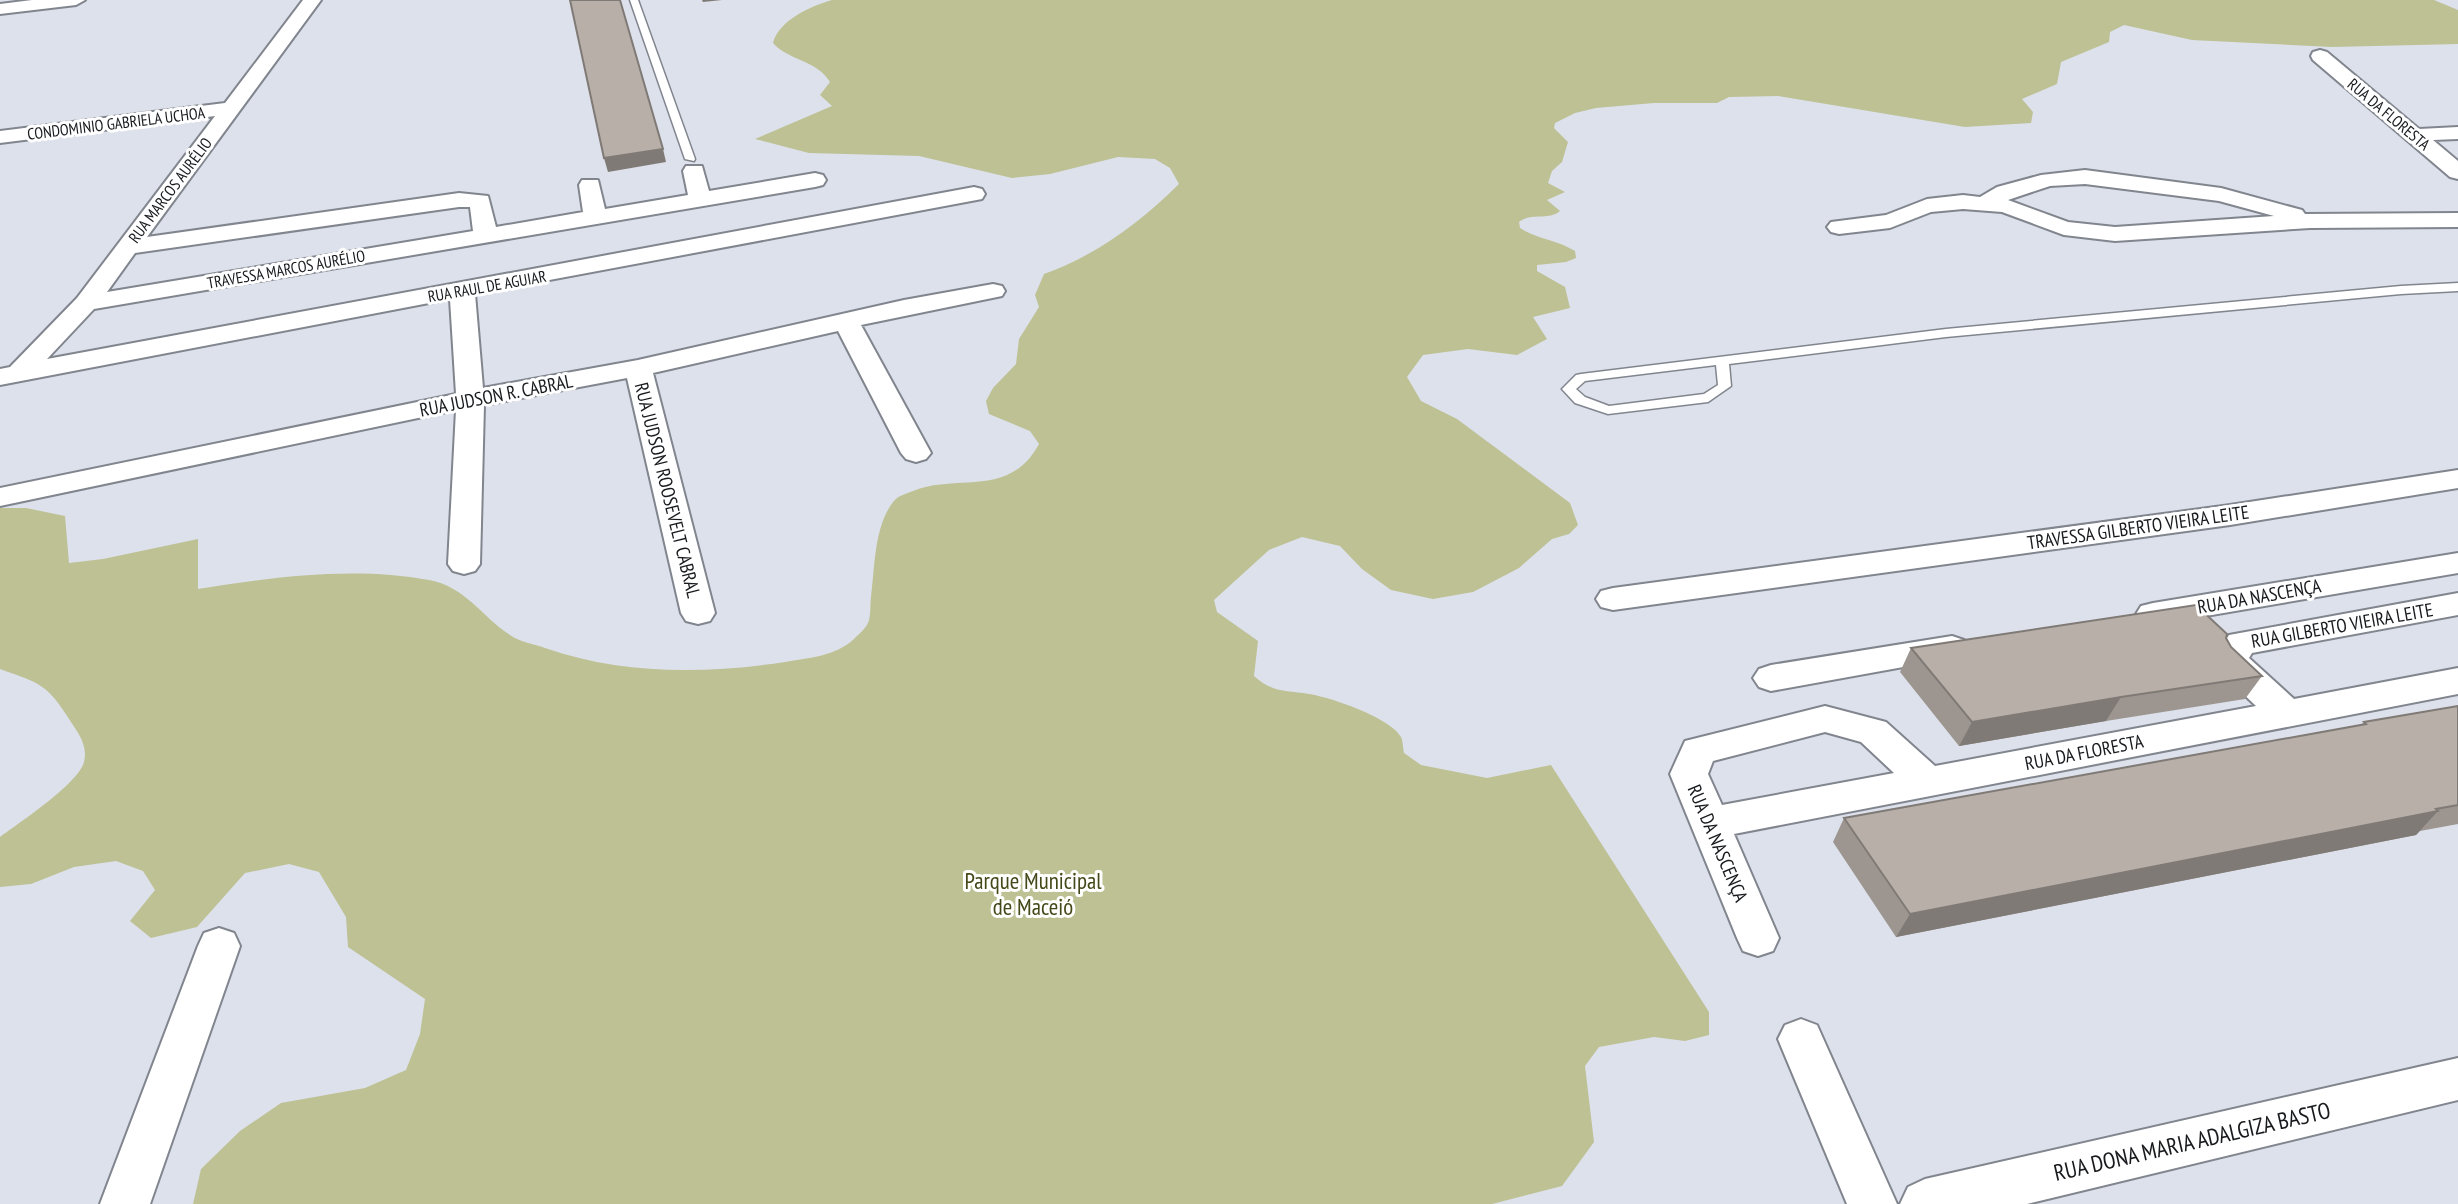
<svg xmlns="http://www.w3.org/2000/svg" width="2458" height="1204" font-family="'PT Sans Narrow',sans-serif">
  <style>
    .green { fill: #bdc194 }
    .lines { fill: none; stroke-linecap: round; stroke-linejoin: round }
    .lane-casing { stroke: #81858e; stroke-width: 3 }
    .street-casing { stroke: #81858e; stroke-width: 4 }
    .lane { fill: #fff; fill-rule: evenodd }
    .street { fill: #fff; fill-rule: evenodd }
    .wall { fill: #9d9690 }
    .shaded-wall { fill: #807a76 }
    .building { fill: #b7afa8; stroke: #807a76; stroke-width: 2 }
    .labels { text-anchor: middle; dominant-baseline: central; stroke-width: 6; stroke-linejoin: round; paint-order: stroke }
    .far-street-label { font-size: 16px; fill: #181a1d; stroke: #fff }
    .street-label { font-size: 19px; fill: #181a1d; stroke: #fff }
    .near-park-label { font-size: 23px; fill: #454818; stroke: #fff }
    .near-street-label { font-size: 23px; fill: #181a1d; stroke: #fff }
  </style>
  <rect width="100%" height="100%" fill="#dde1eb"/>
  <path class="green" d="M832 0H2434L2458 10V44L2332 47 2192 40 2124 25 2110 32 2109 42 2061 62 2057 84 2022 99 2033 112 2031 123 1965 127 1778 96 1729 97 1717 103H1654L1596 108 1575 113 1555 123 1554 128 1568 142 1562 162 1552 171 1548 183 1565 192 1547 200 1560 211C1548 221 1531 212 1519 222L1520 228C1537 239 1558 240 1575 251L1576 258 1566 262 1537 265V271L1565 287 1570 308 1533 317 1547 339 1517 355 1468 349 1423 355 1407 377 1421 401 1457 419 1570 503 1578 525 1569 534 1552 539 1519 568 1473 592 1433 599 1391 590 1362 569 1340 546 1302 537 1269 550 1214 600 1217 612 1258 641 1254 676C1273 693 1285 690 1309 694 1330 697 1391 718 1401 737 1403 741 1403 749 1404 753L1421 765 1487 778 1551 765 1709 1012V1035L1685 1041 1654 1037 1599 1047 1585 1066 1594 1142 1562 1186 1492 1204H193L201 1169 240 1131 281 1103 365 1088 406 1070 420 1034 425 999 348 947 346 917 319 872 289 864 245 873 197 927 151 938 130 921 155 890 143 871 116 861 74 867 31 884 0 887V837C19 823 79 783 84 762 88 746 79 734 71 722 47 684 42 684 0 669V508H26L65 516 69 563 103 559 198 539V589C273 577 353 566 429 580 466 587 481 616 510 635 520 642 534 644 545 648 622 675 705 674 785 662 809 658 836 656 854 639 858 635 866 628 868 623 871 617 870 605 871 597 875 567 874 525 894 501 899 495 906 494 913 491 959 473 1009 499 1039 444L1030 431 989 414 986 401 993 388 1016 364 1019 339 1039 307 1035 295 1044 274C1095 256 1141 222 1179 184L1170 168 1155 159 1118 157 1050 174 1012 178 919 156 809 153 755 139 832 106 820 95 830 82C817 60 789 61 773 43 779 20 811 6 832 0Z"/>
  <g class="lines">
    <defs>
      <path id="lane" d="M630 0H638L695 159 694 161 685 159Z
        M2458 283V291L2401 294 1946 337 1729 364 1731 386 1708 402 1608 414 1575 403 1562 389 1576 375 1581 374 1946 329 2401 286ZM1716 365 1718 385 1704 394 1609 406 1585 397 1576 389 1585 381Z"/>
      <path id="street" d="M32 0H85L76 5 0 14V4Z
        M303 0H321L147 237 459 193 488 196 496 227 583 212 579 185 582 180H598L605 209 688 195 683 171 686 166H702L709 191 815 173 823 175 826 180 823 185 815 187 94 309 47 359 974 187 982 189 985 194 982 199 475 294 483 388 638 360 904 300 993 284 1002 286 1005 291 1002 296 861 325 931 453 926 459 916 462 906 459 901 453 838 331 653 373 715 613 710 621 698 624 686 621 681 613 627 378 484 405 480 564 475 571 464 574 453 571 448 564 456 410 0 506V488L456 394 450 299 0 385V369L10 367 77 298 215 116 0 143V131L225 103ZM459 207H470L473 231 107 292 135 253Z
        M2320 50 2327 52 2419 129 2458 127V139L2433 140 2458 161V179L2450 177 2313 60 2311 56 2313 52Z
        M2085 170 2221 188 2302 210 2305 214 2458 213V227L2310 228 2115 241 2064 235 2002 212 1963 209 1931 212 1890 228 1839 234 1831 232 1827 227 1831 222 1886 215 1927 199 1963 195 1980 197 1997 187 2041 175ZM2085 184 2219 201 2274 216 2115 227 2068 222 2008 200 2050 186Z
        M2458 470V488L2230 525 1613 610 1601 607 1596 599 1601 591 1613 588 2230 505Z
        M2458 553V573L2153 625 2141 622 2136 614 2141 606 2153 603Z
        M2458 593V615L2252 653 2249 658 2294 699 2458 668V694L1734 834 1779 938 1773 951 1758 956 1743 951 1737 938 1670 774 1685 741 1825 706 1886 722 1935 766 2256 706 2217 669 2212 660 2229 635ZM1825 732 1861 742 1894 773 1722 805 1708 774 1713 761Z
        M1952 636 1964 640 1969 648 1964 656 1771 691 1759 687 1753 678 1759 669 1771 665Z
        M219 928 234 933 240 946 150 1204H100L198 946 204 933Z
        M1801 1019 1817 1025 1897 1204H1847L1778 1039 1785 1025Z
        M2458 1058V1100L2027 1204H1900L1908 1187 1925 1179Z"/>
    </defs>
    <use href="#lane" class="lane-casing"/>
    <use href="#street" class="street-casing"/>
    <use href="#lane" class="lane"/>
    <use href="#street" class="street"/>
  </g>
  <path class="wall" d="M2226 638 2231 647 2262 676 2245 699 2106 721 1959 746 1900 672 1911 648Z
    M2458 706V824L2420 831 2416 835 1896 937 1833 842 1844 818 2361 725 2364 722Z"/>
  <path class="shaded-wall" d="M702 0H722L703 2Z
    M663 149 666 162 608 172 604 158Z
    M2121 697 2106 721 1959 746 1972 722Z
    M2438 811 2416 835 1896 937 1910 914Z"/>
  <path class="building" d="M570 0H620L663 149 604 158Z
    M2196 605 2227 634 2226 638 2231 647 2262 676 2121 697 1972 722 1911 648Z
    M2458 706V805L2436 809 2438 811 1910 914 1844 818 2366 724 2364 722Z"/>
  <g class="labels">
    <g class="far-street-label">
      <text transform="translate(2389 114) rotate(40)">RUA DA FLORESTA</text>
      <text transform="translate(116 123) rotate(-7)">CONDOMINIO GABRIELA UCHOA</text>
      <text transform="translate(170 190) rotate(-53)">RUA MARCOS AURÉLIO</text>
      <text transform="translate(286 269) rotate(-10)">TRAVESSA MARCOS AURÉLIO</text>
      <text transform="translate(487 286) rotate(-10)">RUA RAUL DE AGUIAR</text>
    </g>
    <g class="street-label">
      <text transform="translate(496 395) rotate(-11)">RUA JUDSON R. CABRAL</text>
      <text transform="translate(668 490) rotate(76)">RUA JUDSON ROOSEVELT CABRAL</text>
      <text transform="translate(2138 527) rotate(-8)">TRAVESSA GILBERTO VIEIRA LEITE</text>
      <text transform="translate(2259 596) rotate(-10)">RUA DA NASCENÇA</text>
      <text transform="translate(2342 625) rotate(-10)">RUA GILBERTO VIEIRA LEITE</text>
      <text transform="translate(2084 752) rotate(-11)">RUA DA FLORESTA</text>
      <text transform="translate(1718 843) rotate(67)">RUA DA NASCENÇA</text>
    </g>
    <g class="near-park-label">
      <text x="1033" y="880">Parque Municipal<tspan x="1033" dy="26">de Maceió</tspan></text>
    </g>
    <g class="near-street-label">
      <text transform="translate(2192 1141) rotate(-13)">RUA DONA MARIA ADALGIZA BASTO</text>
    </g>
  </g>
</svg>
